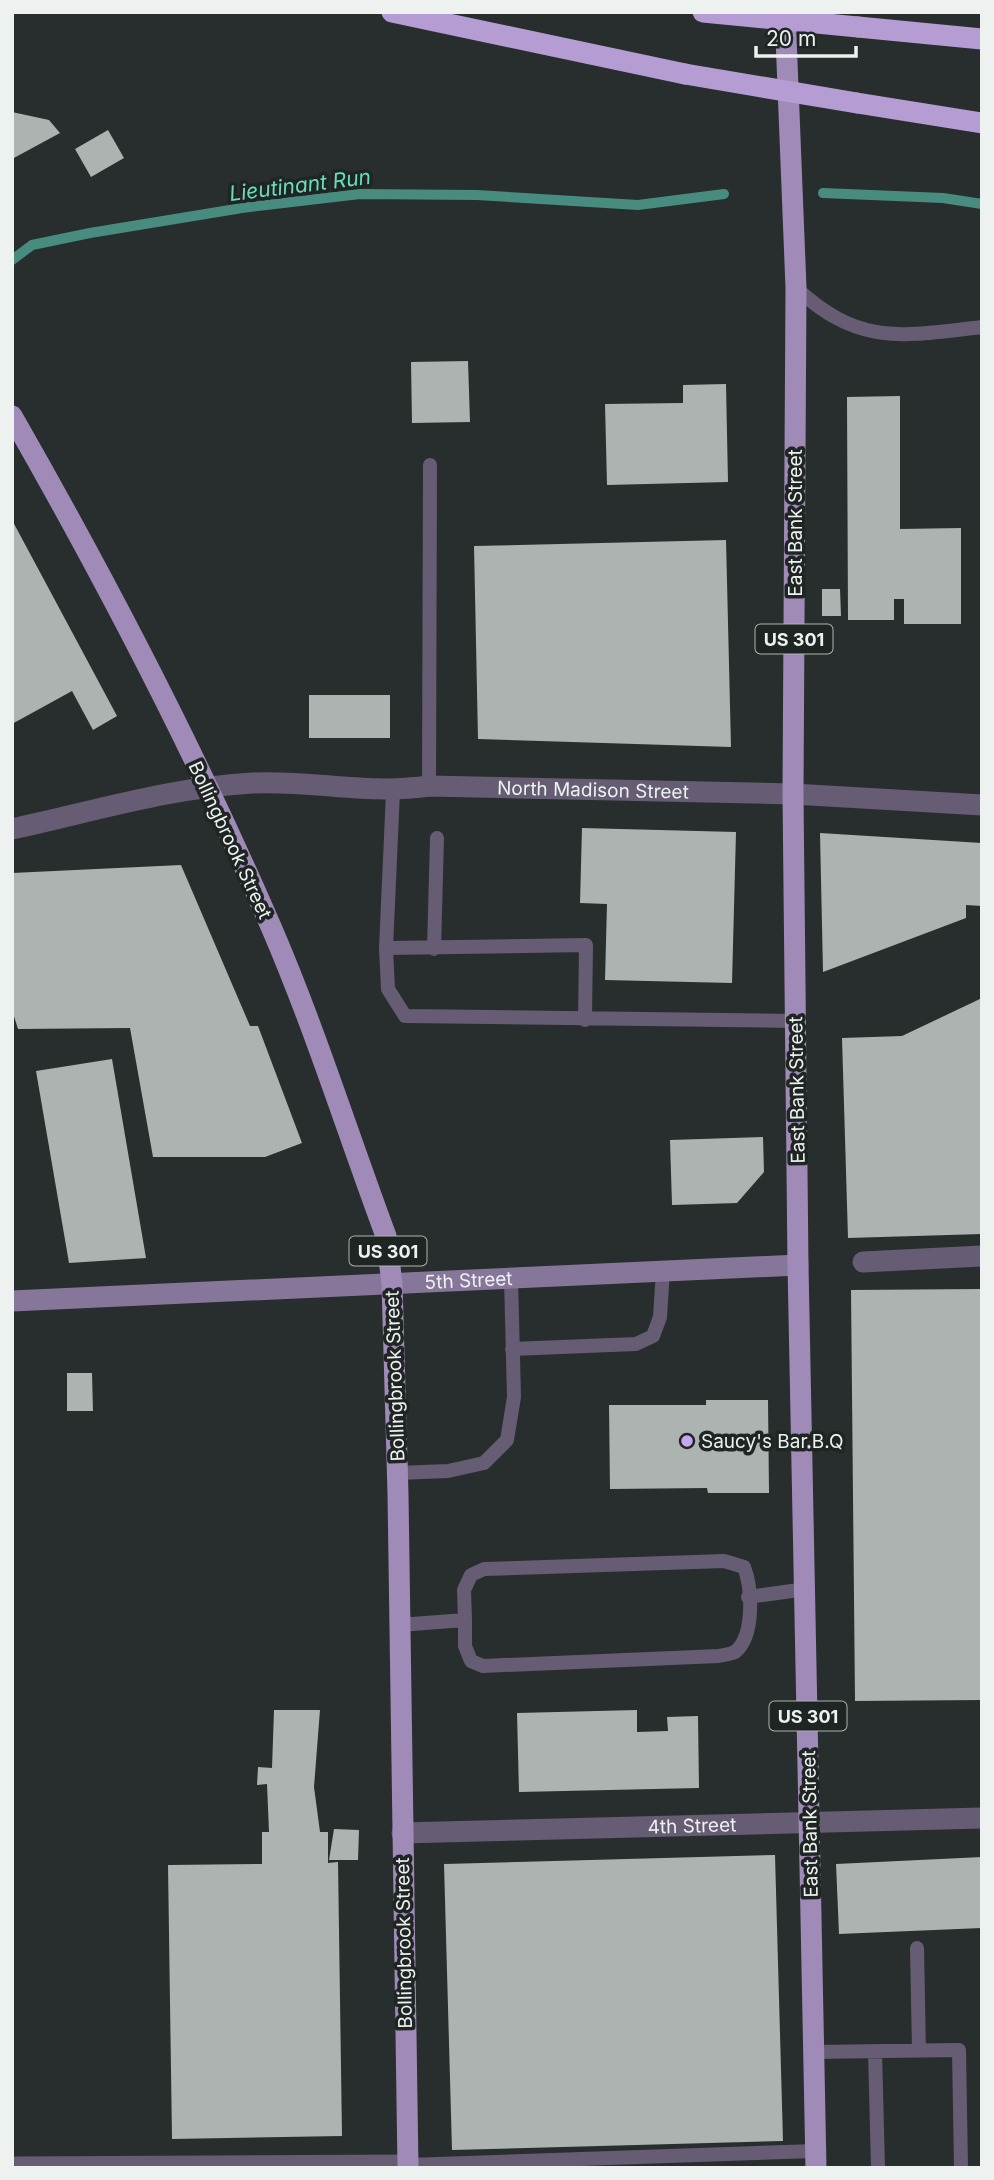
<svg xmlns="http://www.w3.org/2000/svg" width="994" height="2180" font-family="Inter,sans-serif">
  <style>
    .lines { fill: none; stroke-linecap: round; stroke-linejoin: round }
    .stream { stroke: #478c7f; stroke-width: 10 }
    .building { fill: #acb3b1 }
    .lane { stroke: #665c73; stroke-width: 14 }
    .street { stroke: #665c73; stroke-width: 21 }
    .secondary { stroke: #86769a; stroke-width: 21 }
    .primary { stroke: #9f8ab8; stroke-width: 21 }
    .highway { stroke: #b59cd3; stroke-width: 21 }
    .highway-bridge { stroke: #b59cd3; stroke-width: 21 }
    .poi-dot { fill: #c8a6ef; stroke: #1f2523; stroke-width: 2.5 }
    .labels { text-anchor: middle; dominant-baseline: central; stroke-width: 7; stroke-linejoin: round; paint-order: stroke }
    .shield { fill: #1f2523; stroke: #afb4b2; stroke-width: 2 }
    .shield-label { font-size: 18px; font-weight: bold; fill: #edf1f0 }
    .street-label { font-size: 19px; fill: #edf1f0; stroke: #1f2523 }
    .poi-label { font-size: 19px; fill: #edf1f0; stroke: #1f2523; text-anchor: start }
    .water-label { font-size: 21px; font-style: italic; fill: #69dcc0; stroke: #1f2523 }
  </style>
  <rect width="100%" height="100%" fill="#282e2d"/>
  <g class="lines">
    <path class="stream" d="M823 193 943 198 982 204
      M12 260 32 245 90 233 242 208 360 194 477 195 638 205 724 194"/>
  </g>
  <path class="building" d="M12 112 49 120 60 133 12 159Z
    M108 130 124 158 91 177 75 149Z
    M468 361 470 422 412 423 411 362Z
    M726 384 728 482 607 485 605 404 683 403V385Z
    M900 396V529L961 528V624H904V599H894V620H848L847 397Z
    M12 520 117 716 93 730 72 691 12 724Z
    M726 540 731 747 478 739 474 546Z
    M822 589H840L841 616H822Z
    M309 695H390V738H309Z
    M582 828 736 832 732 983 605 980 607 904 580 903Z
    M820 833 982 843V906L966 905V918L823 972Z
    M181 865 250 1026H258L302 1143 265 1157H153L130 1028 18 1029 12 1010V873Z
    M982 998V1234L848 1238 842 1038 902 1036Z
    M112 1059 146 1258 69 1263 36 1071Z
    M763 1137 764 1172 737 1203 672 1205 670 1140Z
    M982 1289V1700L855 1701 851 1290Z
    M67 1373H92L93 1411H67Z
    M706 1400H768L769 1493H708L707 1488 610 1489 609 1405H706Z
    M274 1710H320L314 1787 320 1832H328V1863L338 1862 342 2136 172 2139 168 1865 262 1864V1832H269L267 1784 257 1785 258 1767 272 1768Z
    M637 1710V1732L668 1731 667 1717 698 1716 699 1788 519 1792 517 1713Z
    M334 1829 359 1830 358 1860H329Z
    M775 1855 783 2141 452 2150 444 1864Z
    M982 1857V1928L839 1934 836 1864Z"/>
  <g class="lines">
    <path class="lane" d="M796 288C860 347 902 336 982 327
      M429 786 430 465
      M393 792 386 948 388 989 405 1016 797 1021
      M386 948 586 945 585 1020
      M434 949 437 838
      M512 1349 636 1344 653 1336 660 1317 663 1271
      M397 1473 448 1471 484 1463 507 1440 514 1397 511 1278
      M748 1597 806 1589
      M399 1625 465 1620V1646L471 1661 483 1666 719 1656C724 1655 731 1654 735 1652 755 1636 752 1588 744 1567L724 1561 484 1569 471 1575 464 1590 465 1620
      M917 1948 919 2051
      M875 2051 878 2168
      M814 2052 959 2050 961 2168
      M408 2165 816 2151"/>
    <g class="street">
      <path id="s1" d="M12 829C91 812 173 787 253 783 313 780 367 795 429 786L793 794 982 805"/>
      <path d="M863 1262 982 1256"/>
      <path id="s2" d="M402 1833 982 1818"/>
      <path d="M12 2167 408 2165"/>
    </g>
    <path class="secondary" id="s3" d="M12 1301 798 1265"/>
    <path class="primary" d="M785 12 796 288 793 794 798 1265 816 2168
      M12 416C107 582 196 753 272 929 315 1029 348 1134 386 1236L392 1283 398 1494 408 2168"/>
    <path class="highway" d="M392 12 685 74
      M858 27 982 39
      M857 103 982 123"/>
    <path class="highway-bridge" d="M703 12 858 27
      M685 74 857 103"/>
  </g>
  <circle class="poi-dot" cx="687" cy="1441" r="7"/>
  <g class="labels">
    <g class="shield">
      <rect x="755.5" y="624.5" width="77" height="29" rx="5"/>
      <rect x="349.5" y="1236.5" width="77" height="29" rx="5"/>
      <rect x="769.5" y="1701.5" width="77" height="29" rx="5"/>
    </g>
    <g class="shield-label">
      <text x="794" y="639">US 301</text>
      <text x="388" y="1251">US 301</text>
      <text x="808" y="1716">US 301</text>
    </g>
    <g class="street-label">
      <text transform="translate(795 523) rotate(-90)">East Bank Street</text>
      <text stroke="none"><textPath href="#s1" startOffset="586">North Madison Street</textPath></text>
      <text transform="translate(230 840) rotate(65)">Bollingbrook Street</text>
      <text transform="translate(797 1090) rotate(-91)">East Bank Street</text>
      <text stroke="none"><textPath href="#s3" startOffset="457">5th Street</textPath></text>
      <text transform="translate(395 1376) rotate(-92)">Bollingbrook Street</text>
      <text transform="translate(810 1824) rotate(-91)">East Bank Street</text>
      <text stroke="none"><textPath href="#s2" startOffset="290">4th Street</textPath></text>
      <text transform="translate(404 1943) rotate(-91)">Bollingbrook Street</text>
    </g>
    <g class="poi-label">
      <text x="701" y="1441">Saucy's Bar.B.Q</text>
    </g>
    <g class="water-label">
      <text transform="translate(300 185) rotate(-7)">Lieutinant Run</text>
    </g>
  </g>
  <rect width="994" height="2180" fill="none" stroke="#edf1f0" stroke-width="28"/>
  <path d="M756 46v10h100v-10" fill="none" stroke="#edf1f0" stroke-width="3.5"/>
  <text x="766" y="46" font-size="21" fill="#edf1f0" stroke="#1f2523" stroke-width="5" paint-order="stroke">20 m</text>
</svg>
